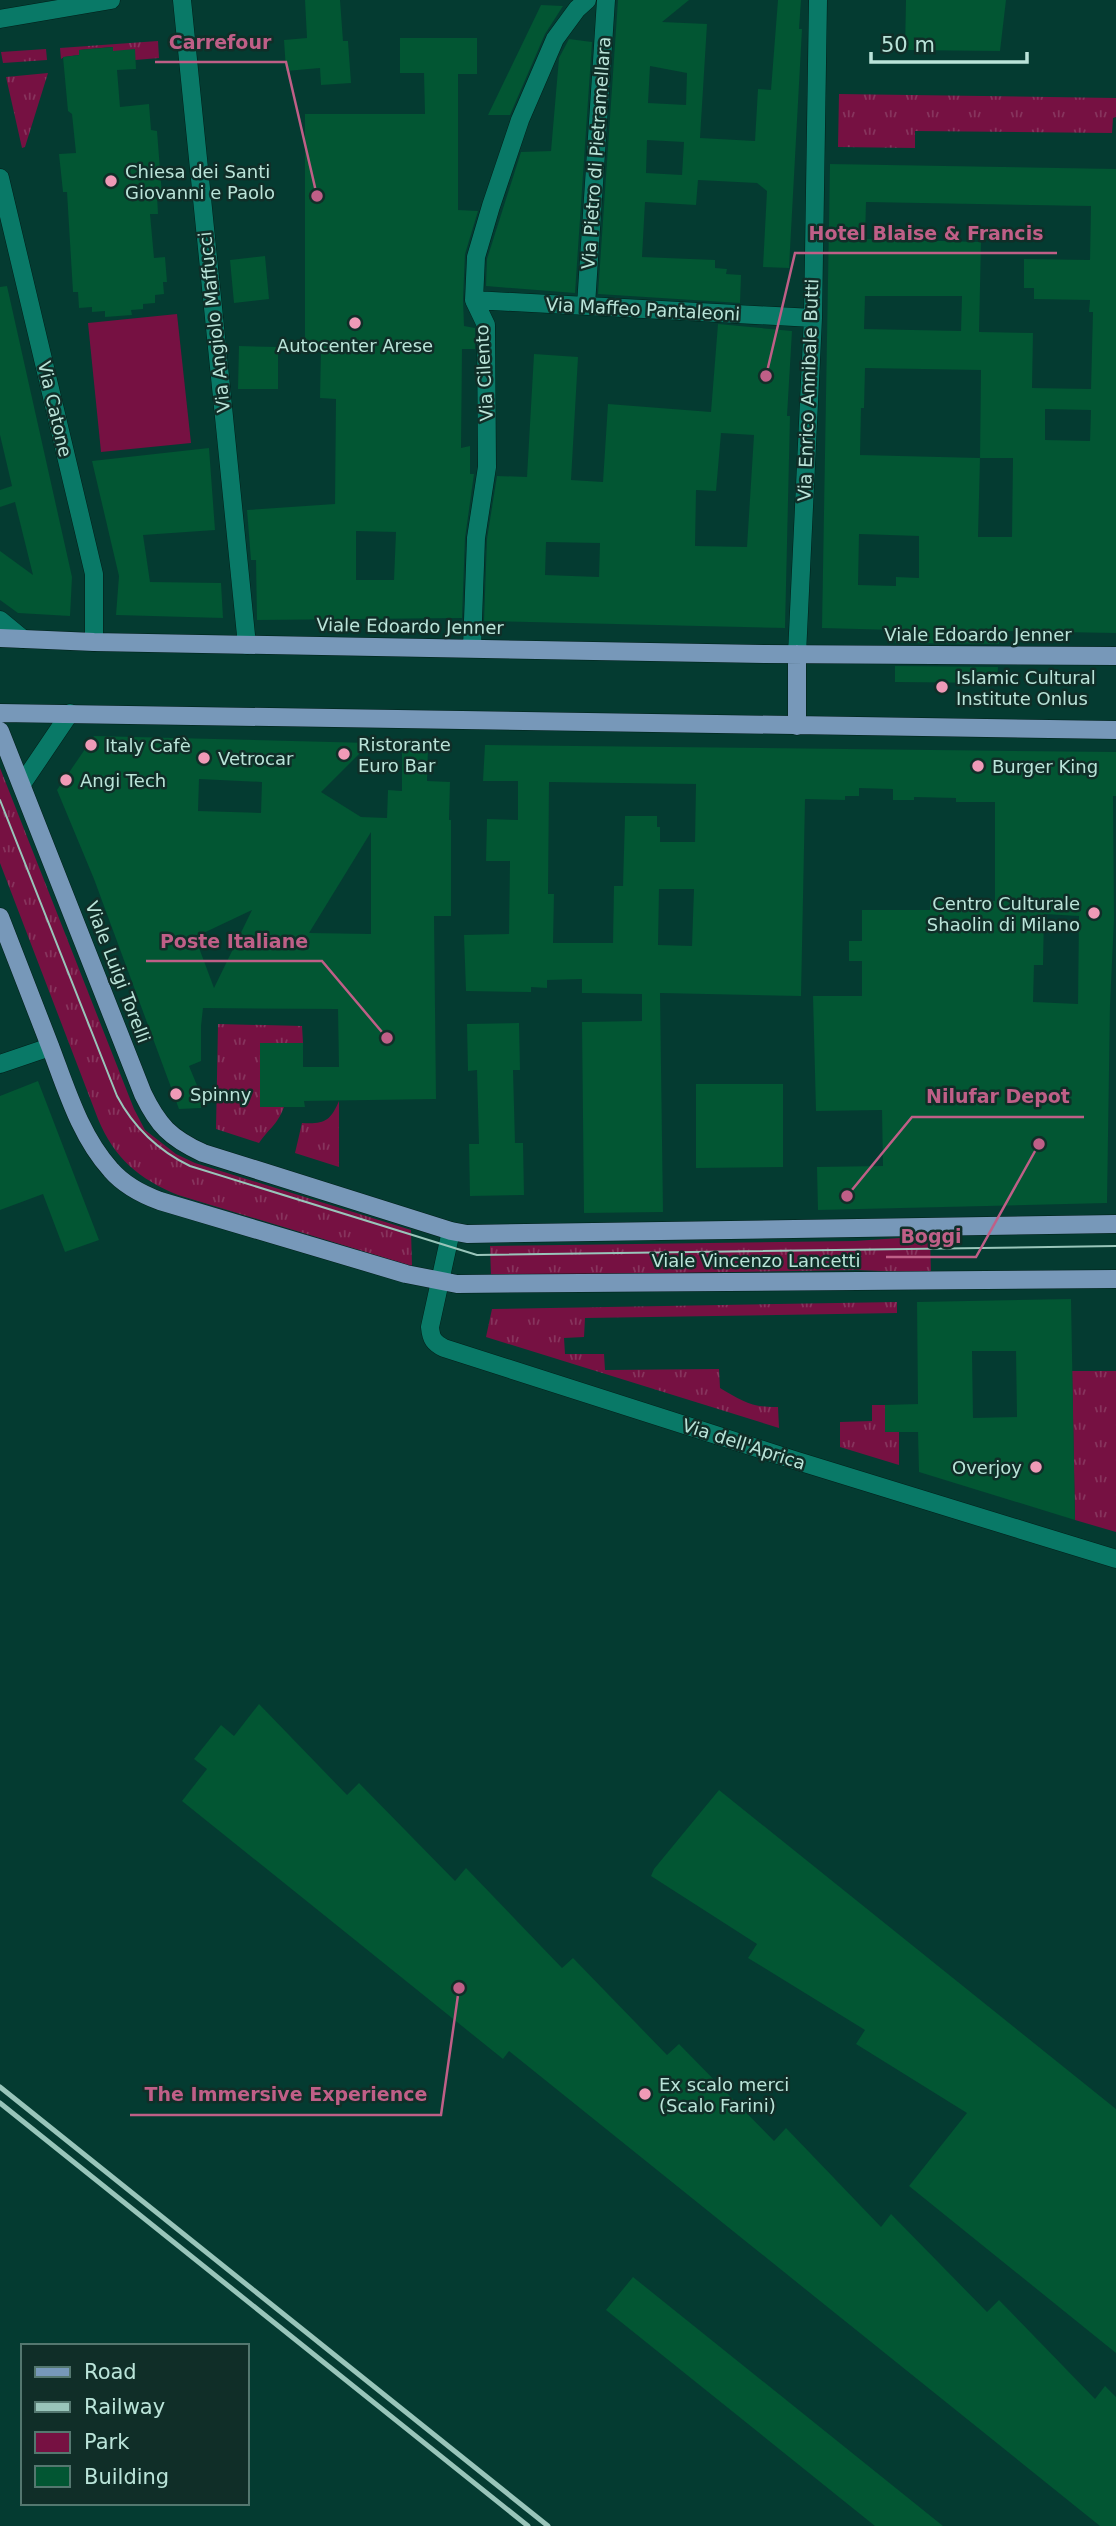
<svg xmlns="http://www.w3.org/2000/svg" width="1116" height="2526" font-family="'DejaVu Sans',sans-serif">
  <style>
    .grass { fill: url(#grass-tufts) }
    .park { fill: #761142 }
    .building { fill: #025633; fill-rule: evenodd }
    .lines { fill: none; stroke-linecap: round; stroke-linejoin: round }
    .minor-casing { stroke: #021f19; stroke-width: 19 }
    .major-casing { stroke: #021f19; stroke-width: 19 }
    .minor { stroke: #097967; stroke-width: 18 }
    .major { stroke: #7798b9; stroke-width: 18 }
    .tram { stroke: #99c5ba; stroke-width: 2 }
    .rail { stroke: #99c5ba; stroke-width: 5 }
    .poi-dot { fill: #f09ab7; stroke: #102e28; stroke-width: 2.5 }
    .labels { text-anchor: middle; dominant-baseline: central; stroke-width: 5; stroke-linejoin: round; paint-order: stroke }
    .street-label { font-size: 18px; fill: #bae4d9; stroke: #102e28 }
    .poi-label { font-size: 18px; fill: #bae4d9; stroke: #102e28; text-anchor: start }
    .leader { fill: none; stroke: #bf5f87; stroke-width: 2.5 }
    .callout-dot { fill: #bf5f87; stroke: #102e28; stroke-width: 2.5 }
    .callout-label { font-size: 19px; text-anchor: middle; font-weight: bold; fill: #bf5f87; stroke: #102e28; stroke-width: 5; stroke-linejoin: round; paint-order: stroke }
  </style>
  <defs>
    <pattern id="grass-tufts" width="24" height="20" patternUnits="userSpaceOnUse" patternTransform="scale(1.75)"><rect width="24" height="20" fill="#761142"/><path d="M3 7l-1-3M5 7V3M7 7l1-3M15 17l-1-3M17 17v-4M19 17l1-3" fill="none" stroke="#87345d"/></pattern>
  </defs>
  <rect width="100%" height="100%" fill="#043b31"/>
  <path class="grass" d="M158 41 159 58 135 60 113 51 112 47 79 50V55L64 57 61 59 60 48Z
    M46 49 47 60 3 63 1 52Z
    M48 73 25 147 22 148 6 77Z
    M839 94 1116 98V117L1113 118 1112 133 915 131V148L838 147Z
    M0 768 134 1109 145 1130 176 1154 195 1163 411 1230 412 1266 178 1195C139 1179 114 1158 98 1119L0 863Z
    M218 1024 302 1026 303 1043H260V1107H284C276 1127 270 1127 259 1143L216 1129Z
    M339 1101V1167L295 1153 302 1123C324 1124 330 1122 339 1101Z
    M930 1236 931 1273 856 1270 491 1276 490 1246 855 1241Z
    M897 1302V1313L585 1318 584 1337 564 1338 565 1354H604L605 1370 719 1369 720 1388C742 1401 753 1408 778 1407L779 1428 486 1337 492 1309Z
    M1072 1371H1116V1532L1075 1520Z
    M872 1405H885V1432H899V1465L840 1447V1422L872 1421Z"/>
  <path class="park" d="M177 314 191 443 101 452 88 323Z"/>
  <path class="building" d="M305 0H340L343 41H348L351 83 321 85 320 68 286 71 284 40 307 38Z
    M618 0H689L662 22 707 24 700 138 755 141 758 89 771 90 778 0H801L799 29H802L789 268 763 267 767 191 757 183 698 180 696 205 645 202 642 257 715 260V268L727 269 726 274 741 275 740 303 598 294ZM650 66 687 73 686 105 648 103ZM647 140 684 142 682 175 646 173Z
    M906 0H1006L1000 51 905 50Z
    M541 5 563 6 545 34 510 115H488Z
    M400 38H477V74H458V210L478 211 465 254 463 299 464 326 475 328V349H462L461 448 470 446V474H474L465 538 462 618 257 620 256 560H251L247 510 335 504 336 399 320 398 321 348 305 347V114H425L424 73H400ZM356 531 396 532 394 580H356Z
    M569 39 592 42 575 293 486 286 487 259 521 152 551 151 559 58Z
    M113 47V51L135 49 136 69 117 70 120 107 149 104 151 130 157 131 162 195H157L158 214H150L154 258 165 257 167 282H163L164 294 155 295V303L143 304V309L131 310 132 315 105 317V311L92 312V307L79 308 78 292H73L67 192H63L59 154 76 153 72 114 68 111 63 57 79 55V50Z
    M830 164 1116 169V633L1000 631 999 644 895 643V630L822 628ZM866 202 1091 206 1090 260 1024 259V288H1034V299L1090 300 1089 312H1093L1091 389 1032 388 1033 333 979 332 981 242 865 239ZM865 296H962L961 331 864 329ZM865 368 981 370 980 458 860 455 861 408H864ZM1045 409 1091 410 1090 441 1045 440ZM980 458H1013L1012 537H978ZM859 534 919 536V578L896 577V586L858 585Z
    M265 256 269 299 234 303 230 260Z
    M7 286 72 577 70 616 18 613 0 600V551L33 575 15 502 0 507V490L12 486 0 435V287Z
    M718 324 792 331 787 416H790L785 628 484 621 487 539 497 476 527 477 534 354 578 357 571 480 603 482 608 404 711 412ZM721 433 754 435 747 547 695 546 696 490 716 491ZM546 542 600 543 599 577 545 575Z
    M239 346 278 347V389H238Z
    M209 448 215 530 143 535 150 582 221 583 223 618 116 615 119 576 92 461Z
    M895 666 998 667 997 683 895 682Z
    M94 736 370 743 321 792 361 817 387 818 388 790 402 791V745L428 746 427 781 450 782 449 820H451V916H434L436 1099 304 1101 305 1107H260V1043H303V1067H339L338 1009 203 1008 201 1026V1061L189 1066 201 1095V1108L179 1109 94 879 57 790ZM199 779 262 782 261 813 198 811ZM371 832V934L309 933ZM252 910 214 988 195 937Z
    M485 745 1116 752V796H1113L1114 919 1110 1005 1107 1203 818 1210 817 1167 883 1166 882 1110 816 1111 813 996H862V961H849V941H862V910H930V900L995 901V802H956V798L914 797V800H893V789L859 788V796H845V800L805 799 801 996 660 993 663 1212 584 1213 582 1022 642 1021V994L582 993V979L547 980V988L531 987V992L466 991 464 935 509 934 510 861H486L487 819 518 820V781H483ZM549 782 696 784 695 842H660V827H657V816H625L623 886H614L613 943H553L554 894H548ZM659 889H694L692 946 658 945ZM1044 914 1079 916 1078 1004 1033 1002 1034 965H1043Z
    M519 1023 520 1070H513L515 1143H523L524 1195 470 1196 469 1144H479L477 1070 468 1071 467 1024Z
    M38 1081 99 1240 65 1252 43 1194 0 1210V1096Z
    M696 1084H783V1167L696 1168Z
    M1071 1299 1075 1520 919 1472 918 1432H885V1405L918 1404 917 1302ZM972 1351H1016L1017 1417 973 1418Z
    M259 1704 347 1795 359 1783 455 1881 466 1868 562 1968 573 1958 667 2055 679 2044 774 2141 786 2128 881 2227 891 2214 987 2312 999 2300 1095 2399 1105 2386 1116 2397V2526H1100L509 2051 503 2059 182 1801 207 1769 194 1759 221 1725 234 1736Z
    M719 1790 1116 2109V2353L909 2186 967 2113 856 2044 865 2030 748 1958 757 1944 651 1876 654 1869Z
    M633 2277 943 2526H875L606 2310Z"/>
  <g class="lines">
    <defs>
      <path id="minor" d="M182 0 247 645
        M0 19 111 0
        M0 178 94 574V642
        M474 300 813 318
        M586 305 606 0
        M0 620 23 639
        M472 647 476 538 487 467 486 325 474 300 476 257 491 206 520 120 555 39 577 9 587 0
        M797 654 813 318 818 0
        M22 784 70 713
        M0 1064 50 1047
        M451 1231 430 1327C431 1339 434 1343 444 1348L791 1459 1116 1559"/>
      <path id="major" d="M0 638 94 642 764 654 1116 656
        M797 654V726
        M0 713 1116 730
        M0 731 143 1094C158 1125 170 1138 203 1153L451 1231 467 1234 1116 1224
        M0 917C17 960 33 1003 50 1046 66 1088 80 1136 111 1170 124 1185 141 1194 160 1201L406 1274 457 1284 1116 1279"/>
    </defs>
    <use href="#minor" class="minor-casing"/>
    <use href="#major" class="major-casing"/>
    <use href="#minor" class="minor"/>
    <use href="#major" class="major"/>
    <path class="tram" d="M0 800 117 1096C134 1128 157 1150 190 1166L477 1255 1116 1246"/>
    <path class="rail" d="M0 2087 548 2526
      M0 2103 528 2526"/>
  </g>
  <g class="poi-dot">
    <circle cx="111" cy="181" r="7"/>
    <circle cx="355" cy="323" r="7"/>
    <circle cx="942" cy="687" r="7"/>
    <circle cx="91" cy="745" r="7"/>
    <circle cx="344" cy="754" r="7"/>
    <circle cx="204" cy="758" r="7"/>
    <circle cx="978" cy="766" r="7"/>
    <circle cx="66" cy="780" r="7"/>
    <circle cx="1094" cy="913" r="7"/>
    <circle cx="176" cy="1094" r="7"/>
    <circle cx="1036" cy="1467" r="7"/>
    <circle cx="645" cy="2094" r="7"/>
  </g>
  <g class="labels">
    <g class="street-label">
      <text transform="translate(596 153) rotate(-86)">Via Pietro di Pietramellara</text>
      <text transform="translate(643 309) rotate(3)">Via Maffeo Pantaleoni</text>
      <text transform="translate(214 322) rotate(-96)">Via Angiolo Maffucci</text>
      <text transform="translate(484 373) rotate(-93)">Via Cilento</text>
      <text transform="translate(808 390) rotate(-88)">Via Enrico Annibale Butti</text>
      <text transform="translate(55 409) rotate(77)">Via Catone</text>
      <text transform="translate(410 626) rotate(1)">Viale Edoardo Jenner</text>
      <text x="978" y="634">Viale Edoardo Jenner</text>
      <text transform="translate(118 972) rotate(69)">Viale Luigi Torelli</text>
      <text x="756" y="1260">Viale Vincenzo Lancetti</text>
      <text transform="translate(744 1444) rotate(18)">Via dell'Aprica</text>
    </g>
    <g class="poi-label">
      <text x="125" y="171">Chiesa dei Santi<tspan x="125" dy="21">Giovanni e Paolo</tspan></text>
      <text x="355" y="345" text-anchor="middle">Autocenter Arese</text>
      <text x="956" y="677">Islamic Cultural<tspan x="956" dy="21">Institute Onlus</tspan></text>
      <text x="358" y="744">Ristorante<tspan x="358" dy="21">Euro Bar</tspan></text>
      <text x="105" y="745">Italy Cafè</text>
      <text x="218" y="758">Vetrocar</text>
      <text x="992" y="766">Burger King</text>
      <text x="80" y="780">Angi Tech</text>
      <text x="1080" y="903" text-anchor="end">Centro Culturale<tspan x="1080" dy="21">Shaolin di Milano</tspan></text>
      <text x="190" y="1094">Spinny</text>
      <text x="1022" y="1467" text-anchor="end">Overjoy</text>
      <text x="659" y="2084">Ex scalo merci<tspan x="659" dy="21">(Scalo Farini)</tspan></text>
    </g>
  </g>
  <path class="leader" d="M317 196L286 62H155M766 376L795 253H1057M387 1038L322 961H146M847 1196L912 1117H1084M1039 1144L976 1257H886M459 1988L441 2115H130"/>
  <g class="callout-dot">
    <circle cx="317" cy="196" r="7"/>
    <circle cx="766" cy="376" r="7"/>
    <circle cx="387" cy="1038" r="7"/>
    <circle cx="847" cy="1196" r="7"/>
    <circle cx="1039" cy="1144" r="7"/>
    <circle cx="459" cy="1988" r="7"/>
  </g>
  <g class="callout-label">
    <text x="220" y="49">Carrefour</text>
    <text x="926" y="240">Hotel Blaise &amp; Francis</text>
    <text x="234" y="948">Poste Italiane</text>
    <text x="998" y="1103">Nilufar Depot</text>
    <text x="931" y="1243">Boggi</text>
    <text x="286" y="2101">The Immersive Experience</text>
  </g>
  <rect x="21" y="2344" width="228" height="161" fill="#102e28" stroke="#54776f" stroke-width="2"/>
  <rect x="35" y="2367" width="35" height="10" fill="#7798b9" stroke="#54776f" stroke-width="2"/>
  <text x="84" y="2379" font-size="21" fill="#bae4d9">Road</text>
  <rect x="35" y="2402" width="35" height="10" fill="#99c5ba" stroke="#54776f" stroke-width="2"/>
  <text x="84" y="2414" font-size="21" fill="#bae4d9">Railway</text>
  <rect x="35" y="2432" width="35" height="21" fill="#761142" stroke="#54776f" stroke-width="2"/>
  <text x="84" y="2449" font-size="21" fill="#bae4d9">Park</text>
  <rect x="35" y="2466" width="35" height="21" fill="#025633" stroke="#54776f" stroke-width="2"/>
  <text x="84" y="2484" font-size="21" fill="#bae4d9">Building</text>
  <path d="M871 52v10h156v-10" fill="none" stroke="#bae4d9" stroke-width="3.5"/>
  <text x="881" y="52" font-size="21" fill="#bae4d9" stroke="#102e28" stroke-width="5" paint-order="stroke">50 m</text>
</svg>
